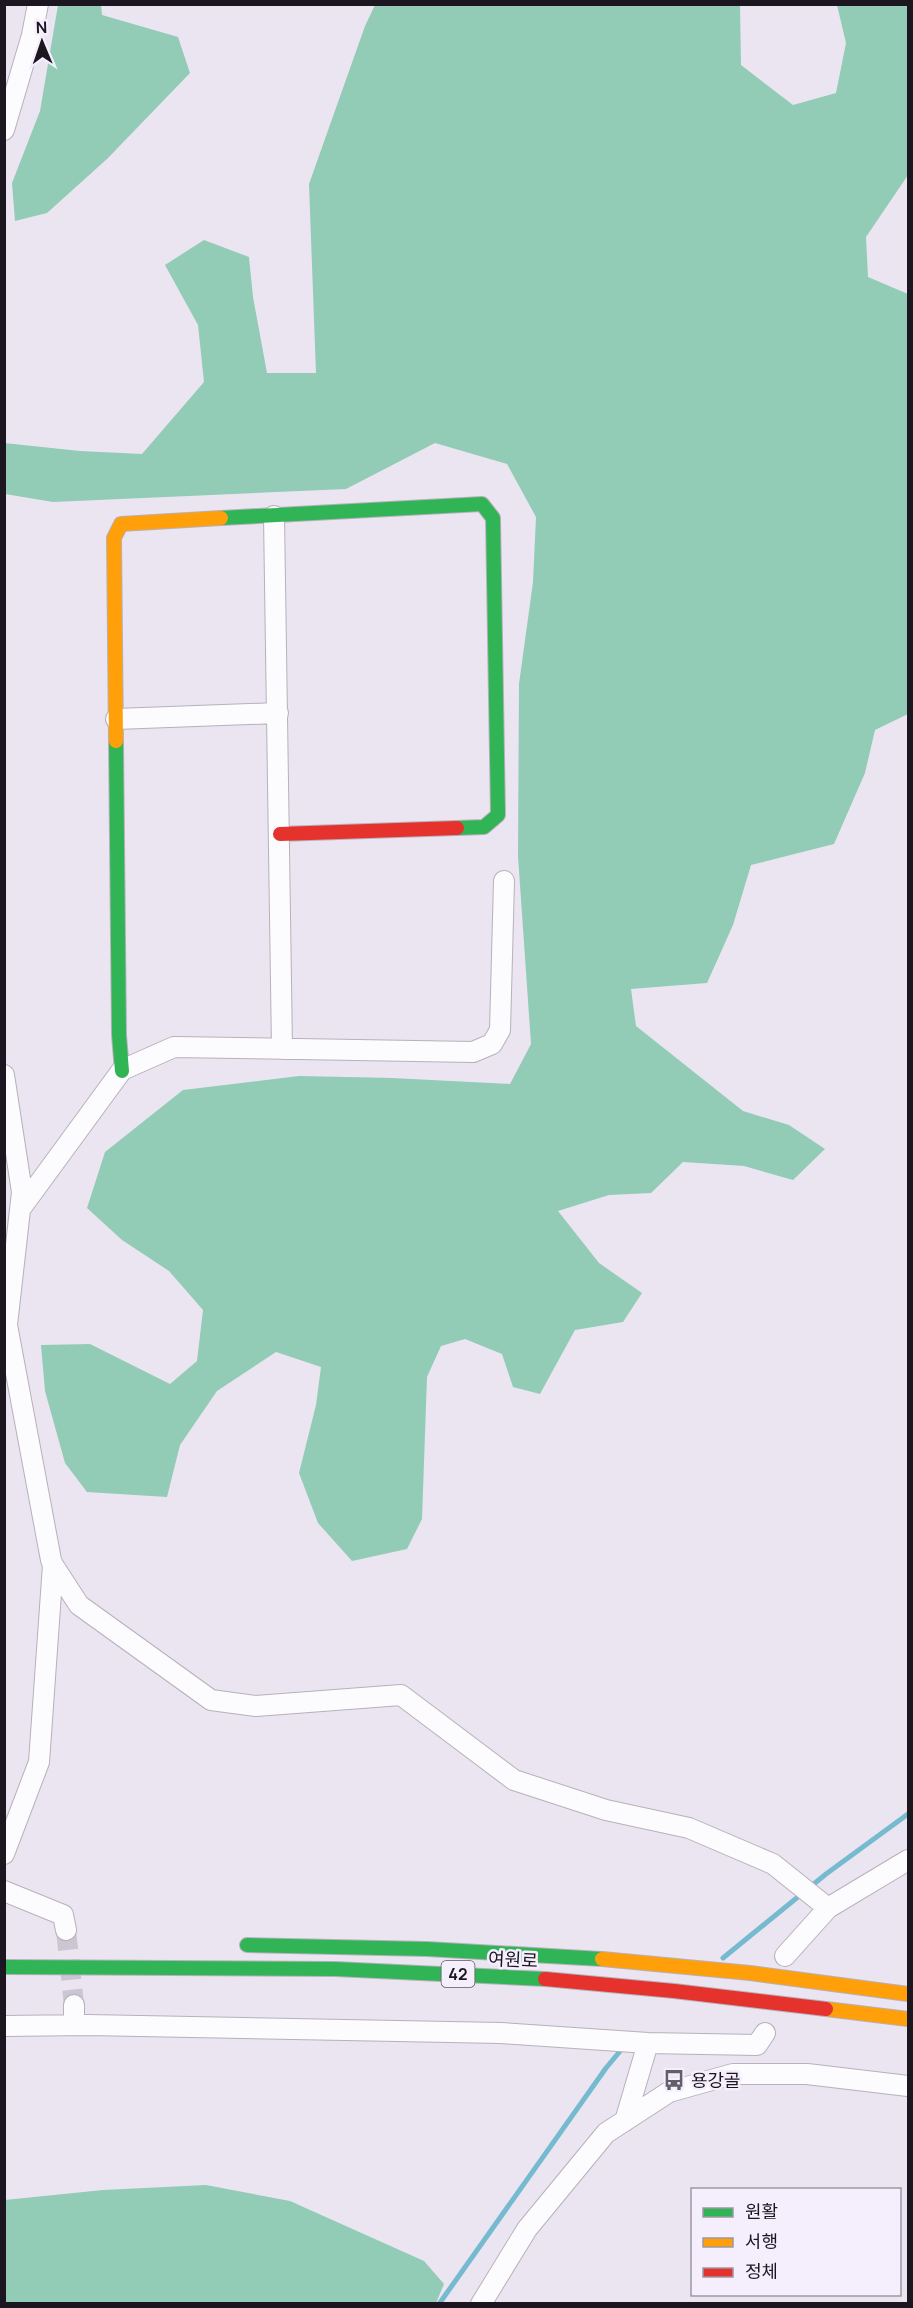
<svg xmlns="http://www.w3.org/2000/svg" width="913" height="2308" font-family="Manrope,'Noto Sans KR',sans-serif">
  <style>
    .forest { fill: #92cbb6 }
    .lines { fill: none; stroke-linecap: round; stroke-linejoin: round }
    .stream { stroke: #76bacf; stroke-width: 5 }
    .street-tunnel { stroke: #ccc6d2; stroke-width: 20; stroke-dasharray: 20 10; stroke-linecap: butt }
    .street-casing { stroke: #b6b1bb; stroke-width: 22 }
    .fast-casing { stroke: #b6b1bb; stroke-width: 16 }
    .slow-casing { stroke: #b6b1bb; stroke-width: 16 }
    .jam-casing { stroke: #b6b1bb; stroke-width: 16 }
    .street { stroke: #fcfbfd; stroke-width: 20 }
    .fast { stroke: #30b455; stroke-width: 14 }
    .slow { stroke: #ff9f0a; stroke-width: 14 }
    .jam { stroke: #e5322d; stroke-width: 14 }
    .labels { text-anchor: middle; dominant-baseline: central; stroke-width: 5; stroke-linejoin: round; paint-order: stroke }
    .shield { fill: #f5eefd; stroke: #5c5762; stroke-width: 1.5 }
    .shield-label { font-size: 16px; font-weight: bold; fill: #1b161f }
    .street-label { font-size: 18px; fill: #1b161f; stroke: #f5eefd }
    .poi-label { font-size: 18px; fill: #1b161f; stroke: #f5eefd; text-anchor: start }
  </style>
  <rect width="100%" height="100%" fill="#ebe5f1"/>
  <path class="forest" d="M58 5H101L102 15 178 37 190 73 107 159 47 213 15 221 12 183 40 111Z
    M375 5H740L741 65 793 105 836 93 846 43 837 5H908V175L866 237 868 277 908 294V714L875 730 865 773 834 844 751 865 733 925 707 983 631 989 636 1026 743 1111 789 1125 825 1149 793 1180 744 1166 683 1162 651 1193 609 1195 558 1211 599 1263 642 1293 623 1322 575 1330 540 1394 513 1387 502 1354 465 1339 441 1346 427 1377 422 1519 407 1549 352 1561 318 1523 299 1473 316 1405 321 1367 276 1352 217 1391 180 1445 167 1497 87 1492 65 1463 45 1391 41 1345 90 1344 170 1384 197 1361 203 1310 169 1271 122 1240 87 1208 105 1152 183 1090 299 1076 392 1078 510 1084 531 1044 518 856 519 684 533 582 536 517 507 464 435 443 346 489 53 502 5 494 4 443 80 451 142 454 204 382 198 325 165 265 204 240 249 257 253 297 267 373H316L309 184 365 26Z
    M206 2185 290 2201 424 2261 444 2284 436 2303H5V2200L103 2190Z"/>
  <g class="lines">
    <path class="stream" d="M723 1958 826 1874 908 1814
      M439 2304 606 2068 621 2050"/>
    <path class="street-tunnel" d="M66 1930 74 2005"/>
    <defs>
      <path id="street" d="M4 130 32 35 38 4
        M274 516 282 1049
        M116 719 278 713
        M4 1075 22 1192 7 1325 51 1560 53 1565 79 1605 211 1700 256 1706 401 1695 514 1780 606 1810 689 1828 773 1864 828 1908
        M21 1208 122 1070 174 1047 473 1052 492 1044 500 1030 504 881
        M4 1854 39 1762 53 1565
        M4 1891 63 1915 66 1930
        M785 1956 828 1908 908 1860
        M74 2005V2025
        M4 2026 88 2025 501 2033 648 2043 757 2045 765 2033
        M625 2121 648 2043
        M481 2304 527 2229 606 2133 669 2092 733 2074H807L908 2086"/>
      <path id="fast" d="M221 518 482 504 493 518 498 815 484 827 457 828
        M116 741 119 1035 122 1071
        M247 1945 427 1949 602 1959
        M4 1967 335 1969 545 1979"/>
      <path id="slow" d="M116 741 114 538 121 524 221 518
        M602 1959 750 1973 908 1994
        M826 2009 908 2019"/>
      <path id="jam" d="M280 834 457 828
        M545 1979 674 1991 826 2009"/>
    </defs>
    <use href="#street" class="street-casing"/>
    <use href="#fast" class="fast-casing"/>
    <use href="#slow" class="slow-casing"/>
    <use href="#jam" class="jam-casing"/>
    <use href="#street" class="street"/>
    <use href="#fast" class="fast"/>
    <use href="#slow" class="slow"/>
    <use href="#jam" class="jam"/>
  </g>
  <defs>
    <symbol id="bus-bare" viewBox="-9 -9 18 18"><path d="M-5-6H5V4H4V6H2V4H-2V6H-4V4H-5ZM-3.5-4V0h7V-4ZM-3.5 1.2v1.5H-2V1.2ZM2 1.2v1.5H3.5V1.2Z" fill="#645e68" stroke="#f5eefd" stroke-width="2.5" paint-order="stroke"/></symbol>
  </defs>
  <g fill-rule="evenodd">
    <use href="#bus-bare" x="659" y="2065" width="30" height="30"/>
  </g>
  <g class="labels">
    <rect class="shield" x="441.5" y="1961" width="33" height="26" rx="4.5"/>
    <g class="shield-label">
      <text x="458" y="1974">42</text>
    </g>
    <g class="street-label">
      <text transform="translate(513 1959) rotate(3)">여원로</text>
    </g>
    <g class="poi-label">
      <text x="691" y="2080">용강골</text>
    </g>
  </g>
  <rect width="913" height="2308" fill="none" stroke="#1b161f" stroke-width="12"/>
  <rect x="691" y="2188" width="210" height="108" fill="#f5eefd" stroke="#9e98a4" stroke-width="1.5"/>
  <rect x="703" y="2208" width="30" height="9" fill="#30b455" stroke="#9e98a4" stroke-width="1.5"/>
  <text x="745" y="2218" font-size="18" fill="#1b161f">원활</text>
  <rect x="703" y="2238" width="30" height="9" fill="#ff9f0a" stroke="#9e98a4" stroke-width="1.5"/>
  <text x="745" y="2248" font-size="18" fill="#1b161f">서행</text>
  <rect x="703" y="2268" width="30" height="9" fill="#e5322d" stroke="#9e98a4" stroke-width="1.5"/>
  <text x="745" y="2278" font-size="18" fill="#1b161f">정체</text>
  <g transform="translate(42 42) rotate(358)" stroke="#f5eefd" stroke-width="4.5" paint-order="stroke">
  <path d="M0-4.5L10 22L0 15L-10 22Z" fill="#1b161f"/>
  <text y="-9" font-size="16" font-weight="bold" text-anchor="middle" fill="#1b161f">N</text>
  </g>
</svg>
